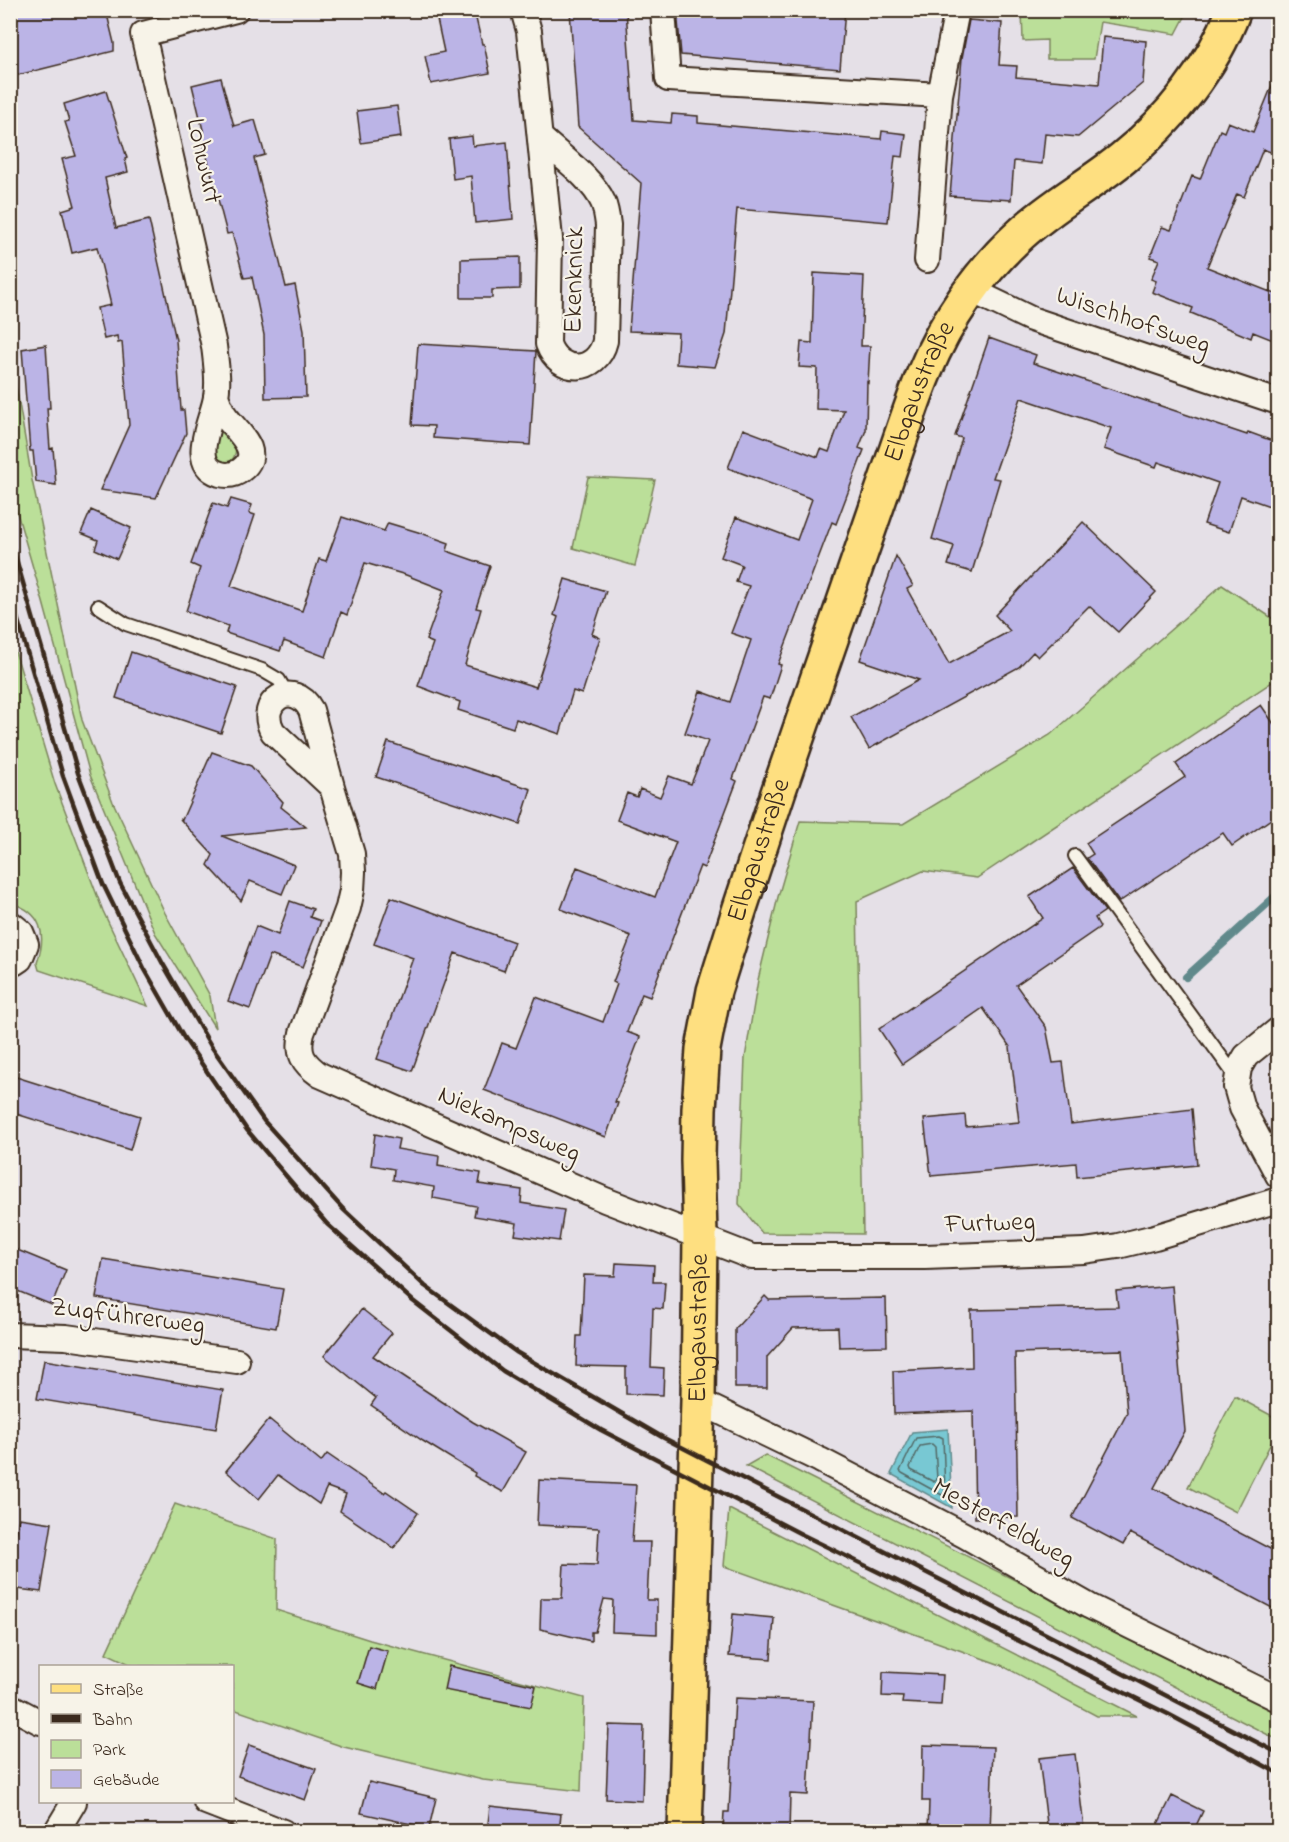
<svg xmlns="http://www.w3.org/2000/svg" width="1289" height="1842" font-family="'Indie Flower',sans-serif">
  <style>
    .green { fill: #bbdf99; stroke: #7b845c; stroke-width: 1.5 }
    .water { fill: #78c8d3; stroke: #60898b; stroke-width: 1.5 }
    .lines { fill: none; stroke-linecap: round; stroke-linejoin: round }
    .shore { stroke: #536966; stroke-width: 1.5 }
    .stream { stroke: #60898b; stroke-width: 8 }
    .building { fill: #bbb4e6; stroke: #3b2a1e; stroke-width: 1.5 }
    .lane-casing { stroke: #3b2a1e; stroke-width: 16 }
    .street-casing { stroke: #3b2a1e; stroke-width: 28 }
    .primary-casing { stroke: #3b2a1e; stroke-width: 38 }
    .lane { stroke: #f7f3e8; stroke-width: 12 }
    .street { stroke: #f7f3e8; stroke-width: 24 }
    .primary { stroke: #fedf80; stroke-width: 33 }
    .rail { stroke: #3b2a1e; stroke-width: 4.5 }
    .labels { text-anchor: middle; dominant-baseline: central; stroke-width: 4.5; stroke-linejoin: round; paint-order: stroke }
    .street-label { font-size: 27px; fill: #3b2a1e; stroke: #f7f3e8 }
  </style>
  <rect width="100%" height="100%" fill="#e5e0e7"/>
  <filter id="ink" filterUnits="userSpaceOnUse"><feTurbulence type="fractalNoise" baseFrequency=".0167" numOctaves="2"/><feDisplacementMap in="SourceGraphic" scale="12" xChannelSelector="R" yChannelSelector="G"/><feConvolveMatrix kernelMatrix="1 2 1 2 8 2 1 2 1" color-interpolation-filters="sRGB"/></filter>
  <g filter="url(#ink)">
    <path class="green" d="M1022 11V10L1188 11 1176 34 1100 22 1094 59H1047V40L1023 41Z
      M11 356 32 480 82 720 113 802 165 913 210 996 215 1028 155 933 90 775 43 602 11 492Z
      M219 426 236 448C235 464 225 466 213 456Z
      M588 477 655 480 635 566 573 548Z
      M1222 585 1278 622V678L977 878 923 871 857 901 863 1234 762 1233 739 1204 745 1058 758 980 778 897 800 821 903 824 1050 735Z
      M10 634 55 784 103 911 148 1006 39 970 37 963C47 934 42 912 11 903Z
      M1235 1396 1278 1419V1429L1236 1512 1188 1487Z
      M765 1455 1278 1712V1740L746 1466Z
      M175 1504 277 1539 276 1610 370 1640 584 1698 581 1791 483 1780 344 1747 233 1709 232 1666H134L106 1653Z
      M729 1509 1137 1716H1097L1001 1665 724 1566Z"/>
    <path class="water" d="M948 1429 952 1508 891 1474 912 1432Z"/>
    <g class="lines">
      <path class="shore" d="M939 1436 943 1438 945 1492 942 1495 902 1473 900 1471 916 1438Z
        M932 1444 935 1447 937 1479 934 1482 911 1470 910 1467 920 1446Z"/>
      <path class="stream" d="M1186 977 1278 894"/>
    </g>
    <path class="building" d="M10 10H106L114 43V51L10 77Z
      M435 10H474L482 44H484L490 73 431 84 425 56 444 52Z
      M570 10H626L634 120 671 123 672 114 698 116V123L881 139 882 131 906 134 903 157 895 156 888 222 737 209 726 334 715 367 676 364 678 333 629 331 641 183 578 127Z
      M677 10H845L840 69 681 55Z
      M969 20 1002 23 999 65 1017 66 1016 77 1099 84 1103 37 1146 41 1143 83 1078 137 1045 134 1042 164 1014 161 1011 200 950 196 962 58Z
      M1278 71V155L1263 149 1244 197 1237 194 1207 267 1278 295V342L1253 332 1251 338 1191 313 1193 308 1152 292 1156 281 1151 279 1159 260 1150 257 1162 227 1171 230 1192 176 1200 179 1220 130 1224 132 1228 122 1253 132Z
      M221 78 234 126 255 120 265 155 254 158 286 287 295 285 304 330 306 397 265 398 264 335 252 277 244 278 232 233 227 234 201 134H204L192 85Z
      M106 91 127 158 125 159 128 172 105 178 116 228 149 220 176 340 181 410H184L186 433 156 498 100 490 129 425 122 342 118 343 117 336 104 339 97 308 111 305 97 247 72 253 62 210 75 206 62 159 76 156 65 122 69 121 64 104Z
      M397 106 401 137 361 143 357 111Z
      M472 136 473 146 507 142 513 219 475 223 471 176 453 179 449 139Z
      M520 257V289L492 290V298H461V259Z
      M814 273 864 276 861 346H870L868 383 867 382 866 430 859 448 864 450 836 524 832 522 778 664 781 665 770 699 763 697 733 779 737 781 704 868 700 866 650 997 642 994 627 1032 640 1037 615 1102 618 1103 606 1137 484 1090 502 1043 516 1048 536 997 603 1022 617 984 613 982 631 936 561 909 577 867 655 897 676 842 617 820 627 793 637 797 640 789 660 797 669 776 691 784 708 741 685 733 700 691 730 702 751 640 731 633 749 586 736 582 742 565 721 557 736 517 797 540 812 499 728 468 743 429 818 457 821 449 829 452 844 410 816 409 817 368 799 367 801 342 812 343Z
      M989 338 1036 355 1033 363 1247 435 1248 432 1278 443V509L1241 496 1229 532 1204 524 1218 483 1158 462 1156 467 1104 449 1111 428 1021 398 993 478 1000 479 972 572 948 565 954 546 932 539 962 438 955 436Z
      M418 344 536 351 530 445 433 438 434 426 412 425Z
      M46 345 50 408H47L50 449 53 448 56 485 36 482 33 451H30L22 349Z
      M231 499 252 505 249 513 255 515 231 586 302 611 319 559 326 561 342 517 384 531 388 523 418 532 449 543 447 551 490 566 476 608 481 609 465 665 536 687 558 617 554 615 565 579 606 591 592 634 600 638 582 694 573 691 560 734 516 719 513 728 458 710 460 702 418 686 433 643 426 640 444 590 406 575 365 563 347 615 341 612 326 657 284 641 280 651 226 633 228 626 186 611 200 568 191 564 213 503 227 508Z
      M91 510 131 528 117 559 95 549 98 540 81 533Z
      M1083 522 1156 592 1118 632 1089 606 1038 657 1033 652 1019 667 869 749 851 717 919 680 860 660 896 556 913 586 907 589 949 664 1010 631 995 615Z
      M131 652 237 687 221 733 116 698Z
      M1261 705 1278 730V814L1232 846 1223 833 1119 902 1087 858 1093 854 1086 843 1185 777 1176 764Z
      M388 742 531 789 520 824 376 777Z
      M212 752 251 766 283 802 281 807 306 827 222 836 294 865 282 894 250 881 241 901 208 865 213 855 180 819 182 820Z
      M1073 868 1105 911 1095 918 1100 927 1016 985 1046 1027 1053 1063 1063 1062 1071 1124 1192 1109 1197 1165 1077 1177 1076 1163 931 1176 924 1119 965 1115 966 1127 1019 1122 1010 1047 983 1008 902 1064 879 1029 1043 918 1029 897Z
      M391 897 514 942 504 971 455 953 412 1071 377 1059 413 958 374 944Z
      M290 901 313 909 310 917 321 921 303 967 270 955 250 1009 228 1001 256 926 278 935Z
      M10 1075 140 1116 130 1150 10 1112Z
      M375 1134 399 1139 397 1149 439 1156 438 1166 481 1173 479 1184 522 1190 521 1203 564 1210 559 1241 515 1235 517 1223 474 1216 476 1206 433 1198 434 1187 393 1180 394 1169 371 1165Z
      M10 1247 66 1270 52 1305 10 1288Z
      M103 1259 283 1289 276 1328 96 1298Z
      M616 1263 654 1265 653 1282H665L663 1309 653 1308 651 1367 664 1368 663 1395 626 1394V1367L576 1366 577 1336H581L584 1275 615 1276Z
      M1172 1286 1185 1431 1154 1488 1278 1553V1611L1130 1533 1123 1545 1072 1518 1127 1413 1122 1350 1015 1353 1018 1517 975 1518 973 1411 894 1414 893 1371 972 1367 971 1310 1118 1307 1116 1291Z
      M765 1296 769 1300 886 1298 887 1346 839 1347 838 1327 793 1328 767 1357V1388H735V1329Z
      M362 1309 392 1333 373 1356 473 1422 526 1452 503 1492 474 1476 475 1473 423 1441 371 1405 376 1398 324 1356Z
      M44 1360 223 1390 216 1429 37 1399Z
      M269 1419 321 1462 327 1454 384 1493 386 1491 418 1513 394 1548 340 1511 346 1494 327 1487 319 1504 278 1475 259 1499 226 1471Z
      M539 1480 636 1485 632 1542H650L647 1600H657V1634L612 1632 613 1600 604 1599 595 1632H591V1641L540 1629 541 1598H562L564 1564 597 1565 599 1528 537 1525Z
      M19 1518 52 1523 41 1592 10 1588V1571Z
      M733 1614 774 1618 771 1659 729 1656Z
      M369 1646 388 1651 377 1689 358 1683Z
      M449 1666 536 1686 531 1707 444 1690Z
      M883 1672 943 1675 941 1705 902 1703 903 1697 882 1696Z
      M735 1698 813 1701 808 1795 790 1794 789 1832H723L724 1812H729Z
      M609 1725 644 1726 642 1801 606 1799Z
      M249 1745 316 1769 305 1800 238 1776Z
      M923 1745 993 1747 990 1832H928L929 1801H922Z
      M1075 1754 1084 1828 1048 1832 1039 1758Z
      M369 1782 436 1798 429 1828 361 1813Z
      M1172 1796 1203 1811 1193 1832H1154Z
      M490 1806 561 1814 559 1832H487Z"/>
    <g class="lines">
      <defs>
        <path id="lane" d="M98 606 126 624 262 670 279 680 287 694
          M1075 856 1236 1077"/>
        <path id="street" d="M523 10 529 31 550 239 548 344C559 375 597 374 605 341L608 225C607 217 606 209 603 202 592 178 560 156 541 138
          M663 10 668 79 940 95
          M927 260 940 95 957 10
          M971 290 1031 319 1278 402
          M216 396C219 403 221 411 226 417 236 431 265 452 241 470 235 475 228 476 220 474 187 464 213 419 216 397 219 381 216 363 214 346L143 34 236 10
          M332 787 311 710C294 678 255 701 273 732L332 787 352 854 353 872 352 890 348 908 302 1033C297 1054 303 1063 320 1075L605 1200 752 1257H925L1084 1251 1118 1246 1155 1237 1278 1200
          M10 923 21 932 26 944 20 959 14 963H10
          M1278 1030 1246 1056 1239 1068 1236 1087 1242 1108 1278 1175
          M10 1335 66 1337 237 1361
          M698 1401 820 1460 964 1535 1089 1606 1278 1699
          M10 1706 40 1722
          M206 1802 283 1832
          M56 1832 74 1802"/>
        <g id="primary">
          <path id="s1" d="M685 1832 698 1401 700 1236 698 1160 699 1109 703 1049 714 991 739 911 779 790 906 422C912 405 918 387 925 371 946 320 980 271 1021 234 1052 205 1090 185 1123 158 1170 120 1212 68 1234 10"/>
        </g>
      </defs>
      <use href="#lane" class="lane-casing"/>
      <use href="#street" class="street-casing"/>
      <use href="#primary" class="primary-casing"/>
      <use href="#lane" class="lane"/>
      <use href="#street" class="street"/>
      <use href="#primary" class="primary"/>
      <path class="rail" d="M10 538 78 773 120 883 163 964 211 1046 264 1121 343 1209 425 1286 516 1352 662 1437 1278 1753
        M10 593 63 776 103 884 144 968 184 1038 247 1130 327 1224 413 1301 503 1371 601 1430 803 1535 1168 1714 1278 1773"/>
    </g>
  </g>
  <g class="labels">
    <g class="street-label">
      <text transform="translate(203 161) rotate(77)">Lohwurt</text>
      <text transform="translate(575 280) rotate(-89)">Ekenknick</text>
      <text transform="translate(1133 321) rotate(19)">Wischhofsweg</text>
      <text stroke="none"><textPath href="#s1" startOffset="1476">Elbgaustraße</textPath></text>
      <text stroke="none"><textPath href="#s1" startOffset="990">Elbgaustraße</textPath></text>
      <text transform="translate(509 1125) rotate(24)">Niekampsweg</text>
      <text transform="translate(990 1224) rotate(-2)">Furtweg</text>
      <text transform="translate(128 1317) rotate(7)">Zugführerweg</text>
      <text stroke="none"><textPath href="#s1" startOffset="504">Elbgaustraße</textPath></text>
      <text transform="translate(1003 1524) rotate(29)">Mesterfeldweg</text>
    </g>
  </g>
  <rect width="1289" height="1842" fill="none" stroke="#f7f3e8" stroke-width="36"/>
  <rect x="18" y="18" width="1253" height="1806" fill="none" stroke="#3b2a1e" stroke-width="2" filter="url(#ink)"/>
  <rect x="39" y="1665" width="195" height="138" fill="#f7f3e8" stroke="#aca397" stroke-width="1.5"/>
  <rect x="51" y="1684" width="30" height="9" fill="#fedf80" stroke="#aca397" stroke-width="1.5"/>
  <text x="93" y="1695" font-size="18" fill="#3b2a1e">Straße</text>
  <rect x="51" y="1714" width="30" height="9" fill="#3b2a1e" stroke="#aca397" stroke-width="1.5"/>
  <text x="93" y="1725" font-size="18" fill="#3b2a1e">Bahn</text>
  <rect x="51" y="1740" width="30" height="18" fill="#bbdf99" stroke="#aca397" stroke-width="1.5"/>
  <text x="93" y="1755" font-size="18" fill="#3b2a1e">Park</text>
  <rect x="51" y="1770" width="30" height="18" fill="#bbb4e6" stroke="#aca397" stroke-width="1.5"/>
  <text x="93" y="1785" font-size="18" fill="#3b2a1e">Gebäude</text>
</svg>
